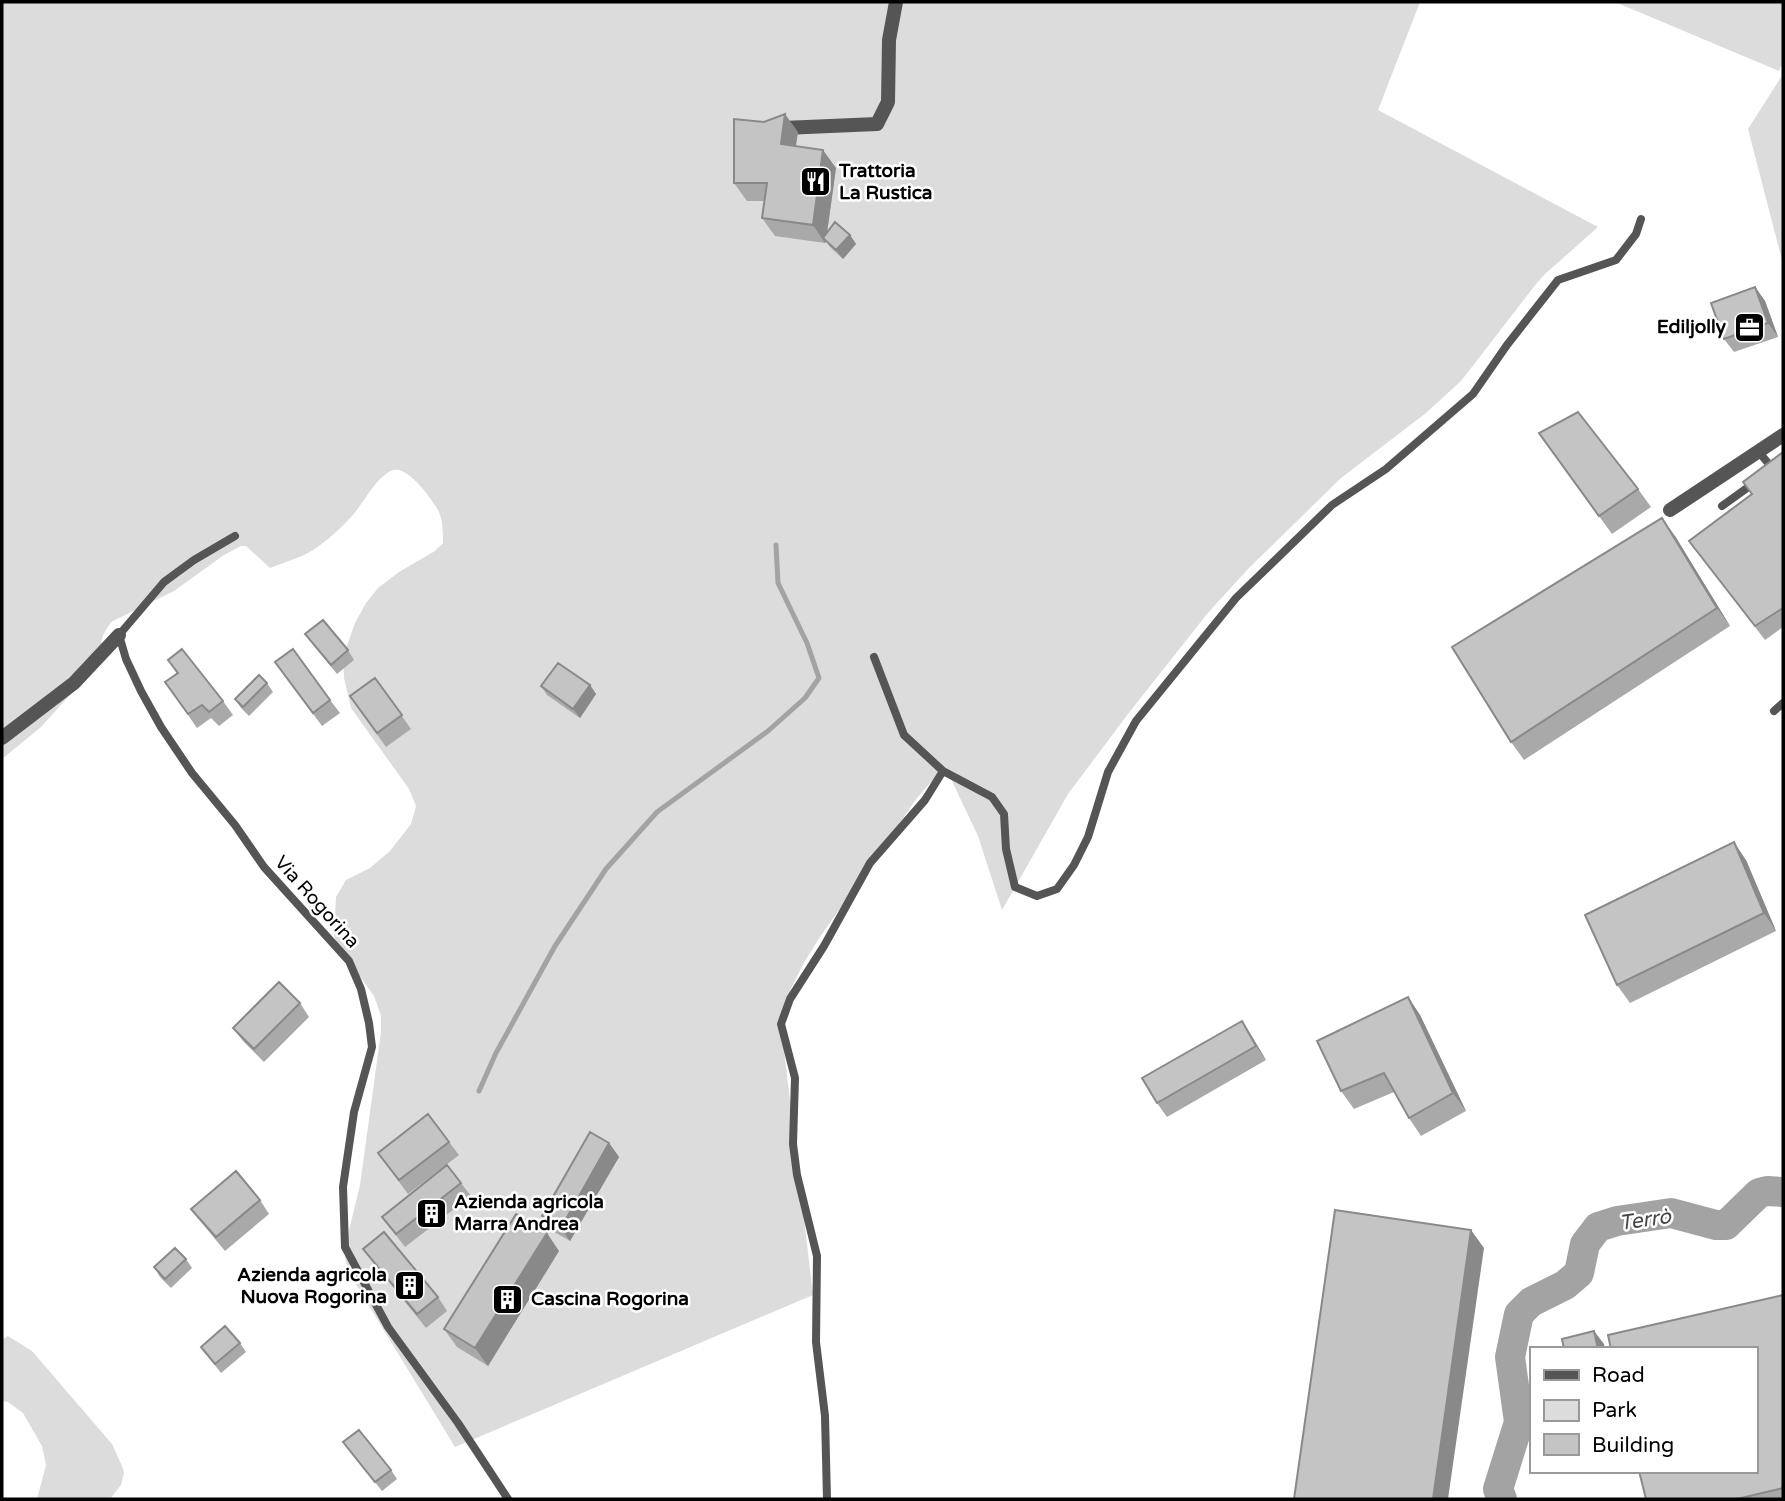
<svg xmlns="http://www.w3.org/2000/svg" width="1785" height="1501" font-family="'Varela Round',sans-serif">
  <style>
    .green { fill: #dcdcdc }
    .lines { fill: none; stroke-linecap: round; stroke-linejoin: round }
    .stream { stroke: #a3a3a3; stroke-width: 5 }
    .river { stroke: #a3a3a3; stroke-width: 30 }
    .lane { stroke: #555; stroke-width: 8 }
    .street { stroke: #555; stroke-width: 14 }
    .wall { fill: #a9a9a9 }
    .shaded-wall { fill: #898989 }
    .building { fill: #c4c4c4; stroke: #898989; stroke-width: 2 }
    .labels { text-anchor: middle; dominant-baseline: central; stroke-width: 5; stroke-linejoin: round; paint-order: stroke }
    .poi-label { font-size: 19px; font-weight: bold; fill: #000; stroke: #fff; text-anchor: start }
    .street-label { font-size: 19px; fill: #000; stroke: #fff }
    .water-label { font-size: 21px; font-style: italic; fill: #444; stroke: #fff }
  </style>
  <rect width="100%" height="100%" fill="#fff"/>
  <path class="green" d="M2 2H1420L1378 110 1598 227 1545 274 1536 284 1461 381 1426 413 1341 478 1248 569 1207 614 1128 714 1068 794 1002 910 978 836 951 779 938 774 917 798 820 937 805 961 791 988 784 1012 782 1033 813 1295 455 1447 349 1273 345 1257V1247L360 1185 381 1032V1016L374 996 338 946 334 935 336 897 346 880 370 868 390 851 411 824 416 806 409 789 351 708 344 678 343 657 355 623 366 603 378 588 399 572 435 551 443 543C443 532 443 522 439 512 433 500 408 466 394 470 377 474 363 505 351 517 342 527 330 538 319 546 305 557 287 561 270 568L246 546H241L224 555 174 591 111 622 103 635 96 666 41 727 2 759Z
    M1615 2H1783V62L1779 71Z
    M1783 74V264L1748 129Z
    M8 1336 32 1351 112 1444 122 1466 124 1473 121 1485 110 1499H37L46 1465 42 1446 23 1413 8 1402 2 1401V1340Z"/>
  <g class="lines">
    <path class="stream" d="M479 1091 496 1053 555 946 606 869 657 812 768 731 805 698 819 678 807 643 778 583 776 545"/>
    <path class="river" d="M1502 1499 1498 1489 1519 1422 1510 1357 1519 1314 1531 1302 1565 1285 1579 1273 1585 1244 1598 1227 1617 1221 1671 1213 1716 1225H1726L1759 1193 1767 1191 1783 1192"/>
    <path class="lane" d="M1758 451 1773 469 1783 462
      M1722 506 1754 483
      M235 536 194 560 164 582 119 635 126 659 141 691 161 727 192 773 235 825 264 867 349 961 361 989 369 1023 372 1047 354 1112 343 1187 345 1247 388 1327 458 1423 508 1499
      M874 657 904 735 943 771 992 797 1004 814 1006 849 1015 887 1037 896 1057 889 1074 865 1088 837 1108 772 1136 721 1236 598 1332 505 1386 469 1473 394 1507 345 1558 280 1616 260 1636 234 1641 219
      M1774 711 1783 703
      M827 1499 825 1416 816 1342 817 1256 797 1175 793 1144 795 1078 781 1024 790 999 824 946 870 863 925 800 943 771"/>
    <path class="street" d="M782 134 783 128 877 124 888 102 889 40 896 2
      M1670 510 1783 435
      M2 738 74 683 119 635"/>
  </g>
  <path class="wall" d="M798 132 796 146 836 168 827 233 850 235 856 244 843 259 830 247 826 241 825 243 775 236 762 218 765 201H747L734 183Z
    M1755 287 1765 301 1778 337 1734 352 1724 339Z
    M1539 433 1638 489 1651 507 1612 534Z
    M1783 452V627L1765 640 1689 541 1752 495Z
    M1675 536 1730 626 1524 760 1511 742Z
    M305 634 348 650 354 660 337 674Z
    M168 660 223 701 233 715 219 726 211 718 197 728 165 682 177 674Z
    M275 662 330 700 340 713 322 726Z
    M375 678 411 729 386 747 350 696Z
    M267 683 273 692 249 716 241 708 235 699Z
    M590 685 596 694 580 718 547 695 541 686Z
    M1746 860 1776 931 1630 1003 1617 985Z
    M1408 997 1420 1015 1466 1111 1421 1136 1409 1118 1394 1092 1354 1109 1341 1091Z
    M300 1003 309 1017 264 1062 243 1041 233 1028Z
    M1251 1035 1266 1060 1167 1117 1157 1103Z
    M449 1142 459 1155 408 1194 378 1153Z
    M609 1143 619 1157 570 1241 551 1230 542 1216Z
    M461 1183 471 1196 405 1247 382 1217Z
    M260 1200 269 1214 225 1251 201 1222 191 1209Z
    M363 1249 438 1297 447 1311 426 1328 373 1262Z
    M559 1251 488 1366 457 1347 444 1329Z
    M186 1259 192 1268 171 1288 160 1277 154 1267Z
    M1783 1295V1499H1646Z
    M240 1343 246 1352 221 1373 201 1347Z
    M343 1442 391 1470 397 1479 382 1491Z"/>
  <path class="shaded-wall" d="M785 114 798 132 793 161 781 144Z
    M823 150 836 168 826 240 823 238 826 241 825 243 813 225Z
    M850 235 856 244 843 259 836 250Z
    M1755 287 1765 301 1778 337 1768 323Z
    M1662 518 1675 536 1730 626 1717 608Z
    M590 685 596 694 580 718 573 709Z
    M1734 842 1746 860 1776 931 1764 913Z
    M1408 997 1420 1015 1466 1111 1453 1093Z
    M1242 1021 1251 1035 1266 1060 1256 1046Z
    M609 1143 619 1157 570 1241 561 1228Z
    M1471 1230 1484 1248 1448 1499H1433Z
    M547 1233 559 1251 488 1366 475 1348Z
    M1594 1331 1604 1344 1605 1349H1598Z"/>
  <path class="building" d="M785 114 781 144 823 150 813 225 762 218 767 183H734V119L764 122Z
    M835 222 850 235 836 250 823 238Z
    M1755 287 1768 323 1724 339 1711 303Z
    M1578 412 1638 489 1599 516 1539 433Z
    M1783 452V608L1755 626 1689 541 1752 494 1743 482Z
    M1662 518 1717 608 1511 742 1452 647Z
    M323 620 348 650 331 665 305 634Z
    M182 649 223 701 209 712 202 705 188 714 165 682 178 673 168 660Z
    M293 649 330 700 313 713 275 662Z
    M558 663 590 685 573 709 541 686Z
    M259 675 267 683 243 707 235 699Z
    M375 678 402 715 377 733 350 696Z
    M1734 842 1764 913 1617 985 1585 915Z
    M279 982 300 1003 254 1049 233 1028Z
    M1408 997 1453 1093 1409 1118 1384 1073 1341 1091 1317 1041Z
    M1242 1021 1256 1046 1157 1103 1142 1078Z
    M428 1114 449 1142 399 1180 378 1153Z
    M590 1132 609 1143 561 1228 542 1216Z
    M447 1165 461 1183 396 1234 382 1217Z
    M236 1171 260 1200 216 1237 191 1209Z
    M1335 1210 1471 1230 1433 1499H1294Z
    M516 1214 547 1233 475 1348 444 1329Z
    M384 1232 438 1297 417 1314 363 1249Z
    M175 1248 186 1259 165 1279 154 1267Z
    M1783 1295V1488L1737 1499H1646L1639 1471H1755V1349H1611L1608 1335Z
    M225 1326 240 1343 215 1364 201 1347Z
    M1594 1331 1598 1349H1564L1562 1339Z
    M359 1430 391 1470 375 1482 343 1442Z"/>
  <defs>
    <symbol id="restaurant-square" viewBox="-11 -11 22 22"><rect x="-9" y="-9" width="18" height="18" rx="4" fill="#000" stroke="#fff"/><path d="M-5-6h1v4h1v-4h1v4h1v-4h1v5L-1.5 .5V6h-2V.5L-5-1ZM5-6V6H3V1.5H1.5Q1.5-4 5-6Z" fill="#fff"/></symbol>
    <symbol id="office-square" viewBox="-11 -11 22 22"><rect x="-9" y="-9" width="18" height="18" rx="4" fill="#000" stroke="#fff"/><path d="M-6-3h4V-5.5h4V-3h4V5H-6ZM-1-4.5V-3h2v-1.5ZM-6 0V1H6V0Z" fill="#fff"/></symbol>
    <symbol id="building-square" viewBox="-11 -11 22 22"><rect x="-9" y="-9" width="18" height="18" rx="4" fill="#000" stroke="#fff"/><path d="M-4-6H4V6H1V3H-1V6H-4ZM-2.5-4.3h1.7v1.8h-1.7ZM.8-4.3h1.7v1.8H.8ZM-2.5-1h1.7V.8h-1.7ZM.8-1h1.7V.8H.8Z" fill="#fff"/></symbol>
  </defs>
  <g fill-rule="evenodd">
    <use href="#restaurant-square" x="798" y="164" width="35" height="35"/>
    <use href="#office-square" x="1732" y="310" width="35" height="35"/>
    <use href="#building-square" x="414" y="1196" width="35" height="35"/>
    <use href="#building-square" x="392" y="1268" width="35" height="35"/>
    <use href="#building-square" x="490" y="1282" width="35" height="35"/>
  </g>
  <g class="labels">
    <g class="poi-label">
      <text x="839" y="171">Trattoria<tspan x="839" dy="22">La Rustica</tspan></text>
      <text x="1726" y="327" text-anchor="end">Ediljolly</text>
      <text x="454" y="1202">Azienda agricola<tspan x="454" dy="22">Marra Andrea</tspan></text>
      <text x="387" y="1275" text-anchor="end">Azienda agricola<tspan x="387" dy="22">Nuova Rogorina</tspan></text>
      <text x="531" y="1299">Cascina Rogorina</text>
    </g>
    <g class="street-label">
      <text transform="translate(317 902) rotate(48)">Via Rogorina</text>
    </g>
    <g class="water-label">
      <text transform="translate(1645 1220) rotate(-8)">Terrò</text>
    </g>
  </g>
  <rect width="1785" height="1501" fill="none" stroke="#000000" stroke-width="7"/>
  <rect x="1530" y="1347" width="228" height="126" fill="#ffffff" stroke="#999999" stroke-width="2"/>
  <rect x="1544" y="1370" width="35" height="10" fill="#555555" stroke="#999999" stroke-width="2"/>
  <text x="1592" y="1382" font-size="21" fill="#000000">Road</text>
  <rect x="1544" y="1400" width="35" height="21" fill="#dcdcdc" stroke="#999999" stroke-width="2"/>
  <text x="1592" y="1417" font-size="21" fill="#000000">Park</text>
  <rect x="1544" y="1434" width="35" height="21" fill="#c4c4c4" stroke="#999999" stroke-width="2"/>
  <text x="1592" y="1452" font-size="21" fill="#000000">Building</text>
</svg>
